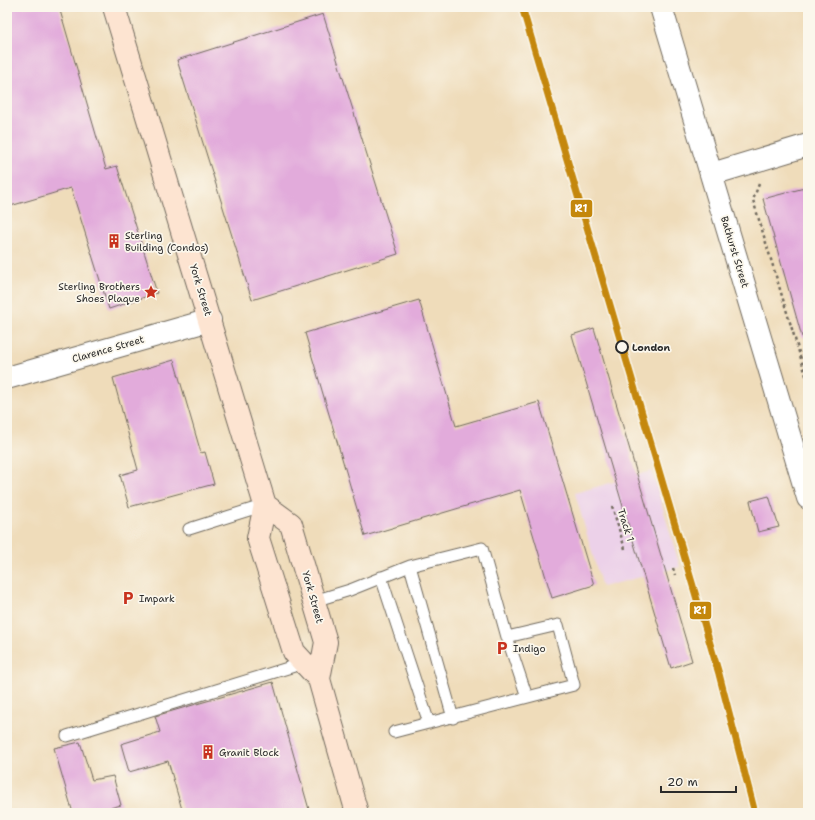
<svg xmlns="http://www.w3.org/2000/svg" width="815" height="820" font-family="'Shantell Sans',sans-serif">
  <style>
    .built { fill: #ecd1e9 }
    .building { fill: #e2abdb }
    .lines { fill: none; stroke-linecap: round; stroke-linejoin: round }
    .service-casing { stroke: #70695d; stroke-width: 13 }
    .minor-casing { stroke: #70695d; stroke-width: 24 }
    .secondary-casing { stroke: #70695d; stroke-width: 24 }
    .path { stroke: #70695d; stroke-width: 2.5; stroke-dasharray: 3 3; stroke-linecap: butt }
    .service { stroke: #fff; stroke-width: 11 }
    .minor { stroke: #fff; stroke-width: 22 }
    .secondary { stroke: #fde4d1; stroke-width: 22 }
    .rail-1-casing { stroke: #fbf7ec; stroke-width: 10 }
    .rail-1 { stroke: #c4870b; stroke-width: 7 }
    .stop-dot { fill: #fbf7ec; stroke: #2b2b2b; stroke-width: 2 }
    .labels { text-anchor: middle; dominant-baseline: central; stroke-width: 3.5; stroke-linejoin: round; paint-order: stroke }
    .poi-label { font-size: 10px; fill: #2b2b2b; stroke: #fbf7ec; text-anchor: start }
    .street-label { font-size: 10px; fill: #2b2b2b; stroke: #fbf7ec }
    .stop-label { font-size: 10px; font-weight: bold; fill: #2b2b2b; stroke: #fbf7ec; text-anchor: start }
    .line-badge { stroke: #fbf7ec; stroke-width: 1.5 }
    .badge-label { font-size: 11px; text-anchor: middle; font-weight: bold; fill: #fff }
  </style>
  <rect width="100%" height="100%" fill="#fbf7ec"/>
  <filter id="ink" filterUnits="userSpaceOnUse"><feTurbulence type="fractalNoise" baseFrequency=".025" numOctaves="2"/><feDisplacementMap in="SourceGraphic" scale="8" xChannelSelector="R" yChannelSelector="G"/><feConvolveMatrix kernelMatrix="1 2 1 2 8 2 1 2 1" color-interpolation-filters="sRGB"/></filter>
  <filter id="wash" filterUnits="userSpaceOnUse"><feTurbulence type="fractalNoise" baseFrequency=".012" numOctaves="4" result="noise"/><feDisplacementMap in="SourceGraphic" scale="16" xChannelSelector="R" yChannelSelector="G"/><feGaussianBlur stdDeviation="0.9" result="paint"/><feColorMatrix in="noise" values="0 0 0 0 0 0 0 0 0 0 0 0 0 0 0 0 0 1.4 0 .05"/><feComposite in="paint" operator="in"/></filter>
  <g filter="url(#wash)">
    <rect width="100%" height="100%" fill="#efdcba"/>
    <path class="built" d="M652 471 680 567 602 587 575 493Z"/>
    <g id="blocks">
      <path class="building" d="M7 7H59L106 169 117 166 157 293 109 309 71 188 7 207Z
        M323 14 398 254 252 300 177 60Z
        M808 187V337H802L763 199Z
        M419 300 456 426 539 402 594 585 552 598 520 490 365 536 305 333Z
        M594 328 692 661 671 668 572 335Z
        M174 360 201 453 205 452 214 484 129 507 120 475 138 470 113 378Z
        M769 496 779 527 758 532 750 501Z
        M273 682 310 813H183L168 761 129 772 121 744 160 732 155 716Z
        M80 742 92 780 113 776 121 805 92 813H73L54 748Z"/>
    </g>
  </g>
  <g filter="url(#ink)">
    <use href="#blocks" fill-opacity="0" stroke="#70695d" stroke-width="1"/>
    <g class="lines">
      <defs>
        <path id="service" d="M189 529 265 505
          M381 577 429 723
          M314 601 350 590 410 566
          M453 718 410 566 482 548 507 637 527 697
          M394 732 574 685 558 625 507 637
          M67 736 304 663"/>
        <path id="minor" d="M661 7 808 498
          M712 174 808 145
          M7 378 210 320"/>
        <path id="secondary" d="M114 7 265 505 258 538 294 652 319 679 357 813
          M265 505 291 524 326 642 319 679"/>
      </defs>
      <use href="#service" class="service-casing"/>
      <use href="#minor" class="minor-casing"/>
      <use href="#secondary" class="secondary-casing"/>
      <path class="path" d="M759 184 753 200 808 382
        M612 506 625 549
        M673 568 675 575"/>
      <use href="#service" class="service"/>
      <use href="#minor" class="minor"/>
      <use href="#secondary" class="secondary"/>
      <defs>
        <path id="rail-1" d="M522 7 719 674 755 813"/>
      </defs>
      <use href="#rail-1" class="rail-1-casing"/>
      <use href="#rail-1" class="rail-1"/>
    </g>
  </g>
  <defs>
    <symbol id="building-bare" viewBox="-9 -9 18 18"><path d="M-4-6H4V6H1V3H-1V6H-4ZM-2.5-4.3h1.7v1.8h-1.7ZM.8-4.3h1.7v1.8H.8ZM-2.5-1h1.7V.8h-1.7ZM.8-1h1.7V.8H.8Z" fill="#c8321e" stroke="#fbf7ec" stroke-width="2.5" paint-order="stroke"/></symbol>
    <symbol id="sight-bare" viewBox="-9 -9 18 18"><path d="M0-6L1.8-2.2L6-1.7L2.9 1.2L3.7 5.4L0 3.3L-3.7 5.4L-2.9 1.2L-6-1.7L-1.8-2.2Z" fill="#c8321e" stroke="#fbf7ec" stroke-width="2.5" paint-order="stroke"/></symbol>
    <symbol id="parking-bare" viewBox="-9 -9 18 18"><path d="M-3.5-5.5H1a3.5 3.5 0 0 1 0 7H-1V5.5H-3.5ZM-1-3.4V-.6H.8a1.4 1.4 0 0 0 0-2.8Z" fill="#c8321e" stroke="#fbf7ec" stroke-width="2.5" paint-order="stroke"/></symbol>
  </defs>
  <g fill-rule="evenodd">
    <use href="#building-bare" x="104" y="231" width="20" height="20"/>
    <use href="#sight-bare" x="141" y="282" width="20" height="20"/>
    <use href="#parking-bare" x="118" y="588" width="20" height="20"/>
    <use href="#parking-bare" x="492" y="638" width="20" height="20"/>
    <use href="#building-bare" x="198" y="742" width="20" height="20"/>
  </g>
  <circle class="stop-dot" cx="622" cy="347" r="6"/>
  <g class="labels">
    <g class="poi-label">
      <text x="125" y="235">Sterling<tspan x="125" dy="12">Building (Condos)</tspan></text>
      <text x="140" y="286" text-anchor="end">Sterling Brothers<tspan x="140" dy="12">Shoes Plaque</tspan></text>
      <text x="139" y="598">Impark</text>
      <text x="513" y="648">Indigo</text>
      <text x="219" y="752">Granit Block</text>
    </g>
    <g class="street-label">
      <text transform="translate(735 252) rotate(73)">Bathurst Street</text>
      <text transform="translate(201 290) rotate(73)">York Street</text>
      <text transform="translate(108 349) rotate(-16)">Clarence Street</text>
      <text transform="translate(626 525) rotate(72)">Track 1</text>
      <text transform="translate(313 597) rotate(74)">York Street</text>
    </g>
    <g class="stop-label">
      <text x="632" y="347">London</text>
    </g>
  </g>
  <g class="line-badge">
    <rect x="570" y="199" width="23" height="19" rx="4" fill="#c4870b"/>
    <rect x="689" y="601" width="23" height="19" rx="4" fill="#c4870b"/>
  </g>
  <g class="badge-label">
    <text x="581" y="212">R1</text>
    <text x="700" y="614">R1</text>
  </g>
  <rect width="815" height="820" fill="none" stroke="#fbf7ec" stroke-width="24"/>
  <path d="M661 786v6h75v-6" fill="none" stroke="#2b2b2b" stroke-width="2"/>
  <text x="667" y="786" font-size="12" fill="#2b2b2b" stroke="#fbf7ec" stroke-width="3" paint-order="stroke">20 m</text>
</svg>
